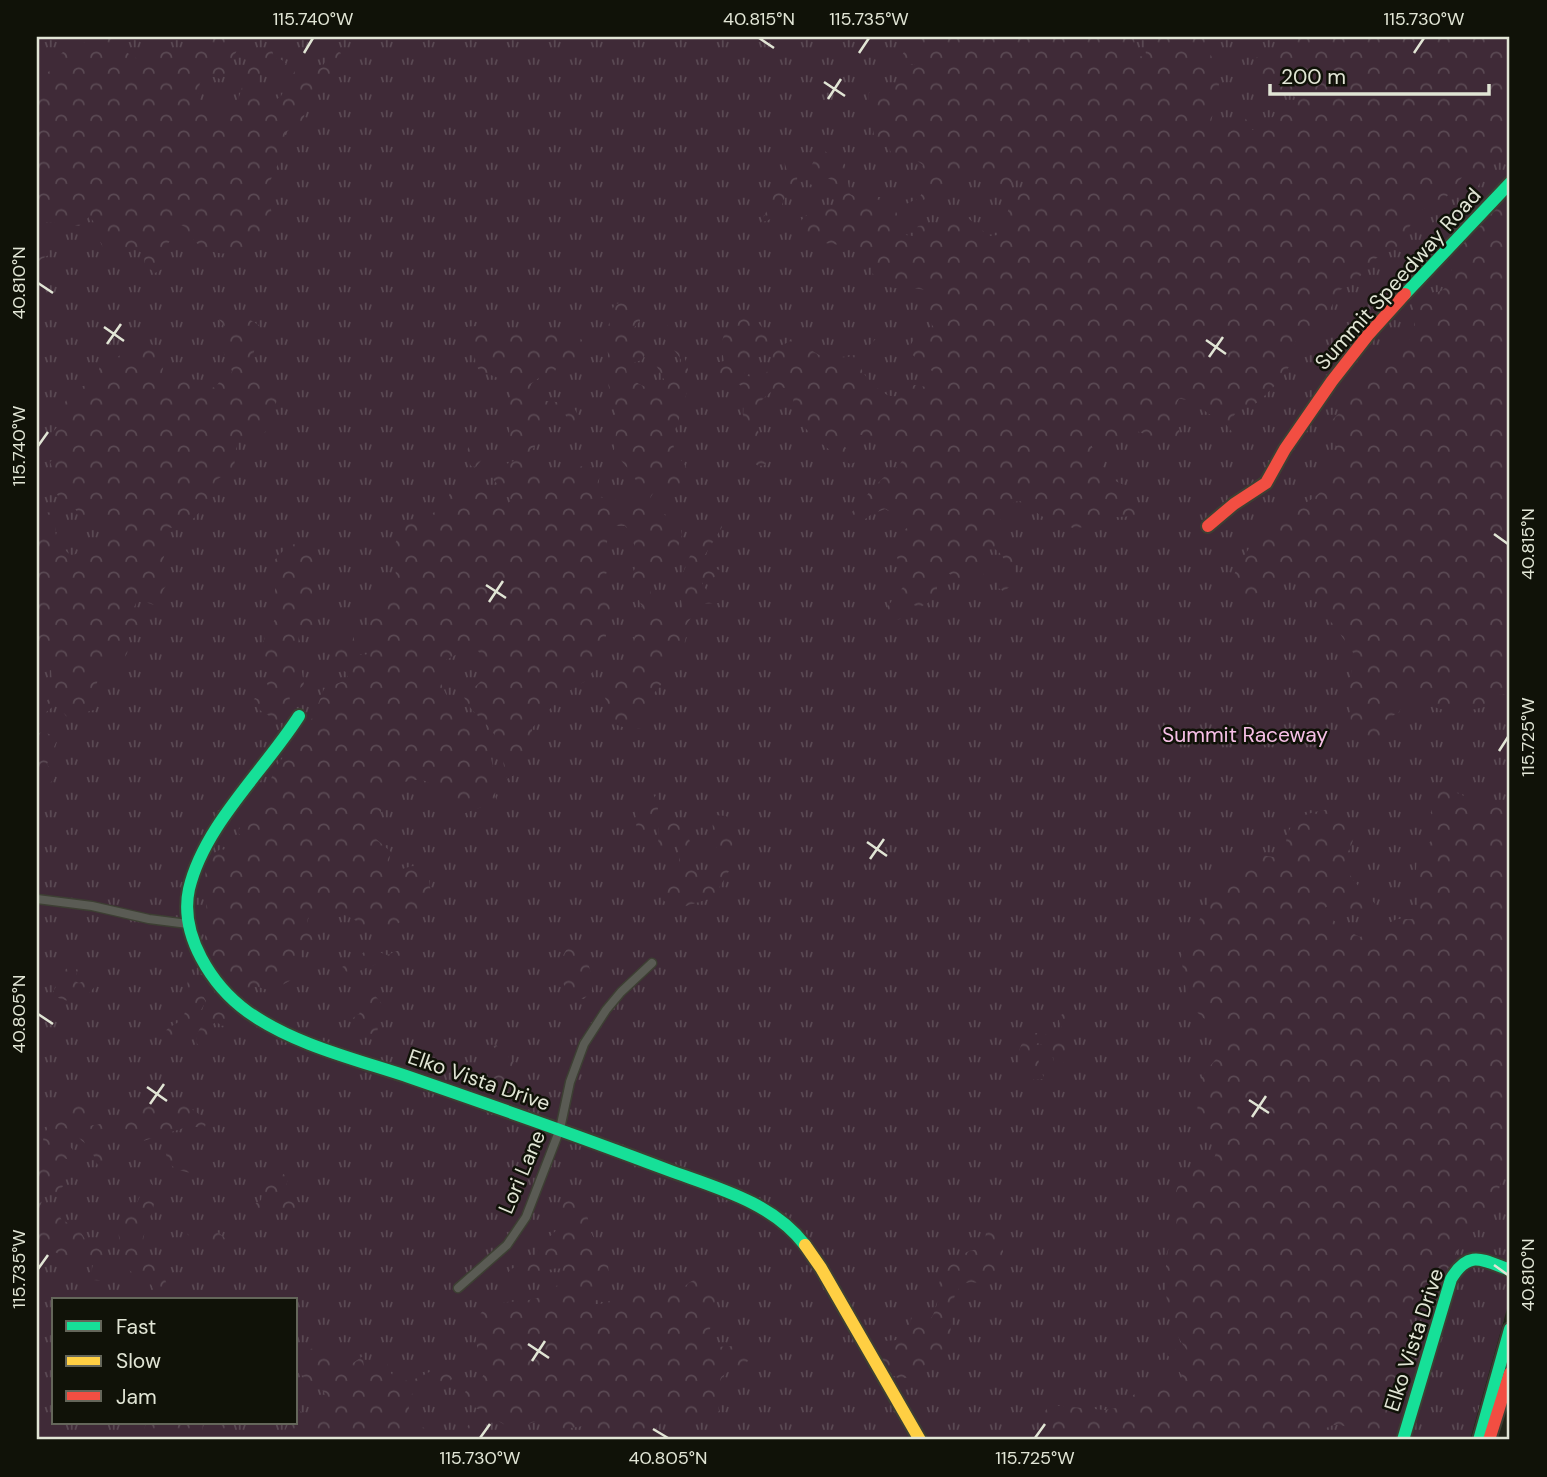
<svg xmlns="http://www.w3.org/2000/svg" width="1547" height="1477" font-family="'DM Sans',sans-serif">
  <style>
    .grass { fill: url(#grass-tufts); fill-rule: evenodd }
    .forest { fill: url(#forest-crowns) }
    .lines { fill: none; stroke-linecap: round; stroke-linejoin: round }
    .street-casing { stroke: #3d3f33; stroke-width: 11 }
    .fast-casing { stroke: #3d3f33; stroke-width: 16 }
    .slow-casing { stroke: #3d3f33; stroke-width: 16 }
    .jam-casing { stroke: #3d3f33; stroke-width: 16 }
    .street { stroke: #5a5b54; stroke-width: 8 }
    .fast { stroke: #16e098; stroke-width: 12 }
    .slow { stroke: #ffcf43; stroke-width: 12 }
    .jam { stroke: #f24e42; stroke-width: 12 }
    .ticks { fill: none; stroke: #e1e5d5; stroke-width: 2.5 }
    .labels { text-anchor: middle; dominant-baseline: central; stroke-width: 5; stroke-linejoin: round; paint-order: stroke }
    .street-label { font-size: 21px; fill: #e1e5d5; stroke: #101208 }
    .park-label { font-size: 21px; fill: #f7c0e7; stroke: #101208 }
    .neatline { fill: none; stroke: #e1e5d5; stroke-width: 2.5 }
    .ticks-label { font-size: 18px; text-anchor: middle; fill: #e1e5d5 }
  </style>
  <defs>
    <pattern id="grass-tufts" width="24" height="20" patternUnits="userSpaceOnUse" patternTransform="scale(1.75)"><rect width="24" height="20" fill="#3f2a37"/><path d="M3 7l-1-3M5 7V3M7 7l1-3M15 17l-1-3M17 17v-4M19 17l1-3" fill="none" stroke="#5a4953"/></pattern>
    <pattern id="forest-crowns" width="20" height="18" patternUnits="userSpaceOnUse" patternTransform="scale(1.75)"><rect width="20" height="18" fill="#3f2a37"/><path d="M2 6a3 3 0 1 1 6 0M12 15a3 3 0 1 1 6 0" fill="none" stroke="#5a4953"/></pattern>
  </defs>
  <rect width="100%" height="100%" fill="#232518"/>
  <path class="grass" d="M37 37H1510V1298L1470 1440H37ZM54 1300H296V1423H54Z"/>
  <path class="forest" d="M95 37H111L130 55 142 61 165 51 187 48 201 37H244L223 77 220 79 207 74C196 82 199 93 200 104 211 110 226 108 237 103L247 72 260 52 268 46 272 49 274 58 282 60 286 64 281 67H267C257 72 258 86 262 95L273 102 281 96 297 67 321 68 334 49 341 53 340 67 328 89C305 95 306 94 304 119L285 133 284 151 271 179 269 195 273 223C259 261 201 265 185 227L181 225 173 227 170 241 159 254 163 264 162 269 155 273 144 264 145 250C134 248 120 254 109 251 95 246 101 225 89 217L79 226 47 222 37 225V79C55 72 52 61 64 51 71 46 85 44 95 37Z
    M921 37H1133L1140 56 1143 57 1146 55 1144 37H1204L1220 79 1211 122 1212 129 1216 134 1230 132 1243 118 1246 119 1252 130 1262 128 1278 112 1295 104 1297 100 1294 96C1283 93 1268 97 1259 91L1251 67 1257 57 1280 50 1287 37H1510V146L1493 160 1477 188H1473L1471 175 1467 174 1463 176 1444 200 1419 211 1398 246 1375 259 1355 282 1340 290 1324 321 1314 333 1299 335C1293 344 1295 352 1291 362 1286 376 1270 391 1259 401 1249 410 1240 404 1232 419L1236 428 1234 433C1228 429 1227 424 1222 419 1219 416 1214 417 1211 415 1199 408 1194 399 1179 399 1169 416 1183 429 1181 445L1177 446 1167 431 1163 428 1155 435 1150 436 1131 429C1119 451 1109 432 1092 441V447L1103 456 1102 470 1107 477 1128 487 1127 501 1137 511 1136 516 1117 517 1099 526 1073 528 1046 519 1020 501 1014 502 995 527 996 531 1004 534C1010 549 1024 583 1003 591L997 587 998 582 1007 573C1008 561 1000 550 989 546L984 550V573L978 584H966L943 570 937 579V593L928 603 920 607 907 603 900 619 894 620 883 612 907 582 894 550 896 535 907 528V521L885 509 872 514 857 525 847 519C850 513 873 488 880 481 889 471 902 468 905 453L889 434 870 436 847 433 841 434 838 437 840 443 856 456V462L850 464C834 454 797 427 793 408 792 402 795 396 794 391L778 386C773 389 770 393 765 397 743 416 764 436 767 459L765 465 758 466 752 461 751 447 743 421 744 388 733 380 709 377 715 363 724 361 721 345 725 331 735 333 739 318 744 315 759 324 769 334C770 352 750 353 744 367L745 374 760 383H763L773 354 781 346 790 341 800 343 819 355 848 357 861 353 879 336 882 337 883 343 864 360 861 368C863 374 867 377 871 382 888 399 896 402 914 385L939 389 945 387 943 379 917 360 908 349 919 331 926 330 936 335 937 333 926 315 927 293 925 290C906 285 875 297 871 266 870 260 872 254 872 249L825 243 814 234 803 240 796 235C801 205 824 214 840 201 841 189 834 177 821 177L814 186 810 184C808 173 813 155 823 150L845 164 850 194 856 197H885L894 207 906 235 913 236 918 226 968 218 989 236 998 235C1008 225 1006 209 1013 198 1019 189 1030 190 1033 178 1014 176 989 199 978 175L974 174 968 178 950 180 941 191 930 194 915 209 910 210 906 204 919 198 924 190C920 180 915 175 923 165L910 156 899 160 891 153 887 142 874 136 873 128 883 113 879 110H868L869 93 883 84 904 83 915 66 914 64 903 66C896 51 913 47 921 37Z
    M788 151 790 159 798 169 797 180 784 199 778 216 761 223 767 210 770 187 788 182 789 177 783 158Z
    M1510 192V694L1499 695 1492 705C1474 710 1456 714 1437 708 1425 704 1417 692 1402 695L1400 700 1402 707 1399 712 1389 718 1384 741 1379 746H1368L1353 734C1348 707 1346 684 1356 657L1334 625 1325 616 1308 586 1289 576H1284C1266 584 1249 609 1232 587 1230 569 1264 526 1280 516 1289 510 1317 500 1321 490 1324 483 1319 476 1319 469L1334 470 1336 465 1335 457 1339 452C1337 444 1330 439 1328 432 1326 419 1346 413 1348 398L1345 394 1347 385 1409 340 1414 330V302C1423 293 1439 296 1448 285 1456 275 1448 264 1454 254 1468 230 1491 211 1510 192Z
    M37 238 46 247 50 254 37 262Z
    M620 303 630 304 639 309 640 321 630 332 632 338 642 343 647 351 642 360 629 364 626 368 627 375 639 384 663 395 667 385 656 365 660 363 671 373 676 374 679 371 681 360 678 355 656 329 662 322 666 323C677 342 690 360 689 383 689 390 682 405 680 414 679 423 673 431 673 440 673 464 699 463 682 488L666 487 655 490 649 500 656 509 680 525 682 535 671 566 664 569 654 568 648 572 651 596 669 616 678 618 683 610 679 590 681 578 694 546 707 538 719 520 722 527 700 563 706 568 721 570 722 574C716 578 706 578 702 583L707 591 719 599V603L700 604 685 627 686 637 684 645 672 656 667 665 663 682 647 702 646 715 650 723C643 732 625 729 615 724L604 695C611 680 622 678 629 665 634 653 633 638 637 625L648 622 649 618 640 603 633 580 632 576 639 557 628 529 625 526H615L609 534 606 546 607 571 603 584 610 608 603 655 587 680 564 694 532 728V734L538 745 516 774 507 779C503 764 501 744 492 731 483 718 470 712 464 697 468 692 472 689 477 685 494 669 484 660 474 645L433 667 456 715 482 737 489 746 496 785 495 796 500 809 497 811 484 806 463 814C426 795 442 764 386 789L375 838 391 852 388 865 390 869 399 870 412 866 436 871V875L429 880 432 900 426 912 403 920 390 929 377 933 366 931 355 920 339 912 322 909 320 914 308 918 307 923 313 929 317 944 315 947 301 949 299 974 295 978 271 991 255 986 248 991 245 989 211 956 204 945C205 936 207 926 207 917 207 896 197 861 221 849L238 853 246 850V845L238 832 249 806 256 803 265 795 275 768 313 717 324 689 346 680 348 676 346 672 332 666 330 662 335 633 344 631 353 635 357 653 361 655 369 654 368 605 386 593 396 578 394 545 408 520C428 517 446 511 451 489L477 487 501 507H505L511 500 493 479 494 469 516 460 518 455 509 441 510 389 496 377 480 371 476 366 474 350 463 336 466 327C485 323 490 337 502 337 508 336 512 332 518 331 523 329 529 330 534 329 554 328 587 328 586 355L558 365 554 373 540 377 531 384C534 409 557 397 571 406 583 414 579 433 570 440L571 426 564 412 554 409 549 413 542 434 533 449 532 463C545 473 571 470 586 465L599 472C601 481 595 489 599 497L625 501C657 489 621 466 614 450L617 422 607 379 608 354 605 339 613 308 615 304Z
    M217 310 234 311 259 325C261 335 254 349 252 359L266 380 281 383 276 403 270 413 272 425 264 433H247L237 440 234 468 215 481 211 500 194 518 177 529 167 527 162 538 166 549 162 564 172 572 171 580 163 590 166 604 160 607 142 601 136 603 131 614 141 627V631L129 632C128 645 131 656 118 663L106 660 101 662C99 675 99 690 85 695L95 704 94 710 83 713 73 704H68L70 710 81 720 80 723 66 716 58 706 55 705 45 713 43 706 53 693 50 658 37 660V526L44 513 52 512 57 518C52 535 58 546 72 556L91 546 107 527 106 523H87L75 509 63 504 55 491 58 481 50 462 61 452 51 434 60 424C60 411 66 394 78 388 84 385 90 385 96 382L100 365 119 356 133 344 145 341 156 347 162 354 164 362 162 374C173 388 186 377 200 380 205 381 209 386 215 388L220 381 230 379 232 371 223 351 230 341 227 331 217 316Z
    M469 445 481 447 487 453 476 467 471 466C466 459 466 453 469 445Z
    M301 542C322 552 314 569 312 587 311 597 317 606 318 616L314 624 299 634 298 647 304 685 290 696C288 708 293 716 281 723L261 711 252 702 255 698 275 703 266 681 274 680 282 684 285 682 261 651 266 633 281 610 279 598 275 595V585L268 575C271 560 286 545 301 542Z
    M42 732 56 736 57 740 47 764 55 778 48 785 37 784V734Z
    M1442 787 1462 795 1475 803 1506 807 1510 805V1150L1488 1228 1483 1230 1473 1221 1469 1222 1464 1240 1444 1276 1436 1297 1418 1292 1399 1322 1403 1341 1410 1357 1393 1426C1365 1452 1347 1412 1325 1429L1322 1440H1041L1040 1419 1049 1405 1105 1410 1116 1408 1140 1390 1155 1385H1161L1183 1393 1188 1391 1178 1368 1166 1353 1165 1348 1171 1347 1189 1358 1193 1357C1168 1332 1162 1291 1167 1257 1168 1246 1174 1237 1176 1226 1179 1208 1170 1198 1181 1180 1189 1168 1210 1169 1215 1156 1218 1145 1207 1136 1202 1128 1200 1124 1196 1101 1196 1097 1197 1069 1228 1056 1230 1032L1203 1018 1192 1007 1186 991 1181 956 1218 883 1249 853 1280 858C1289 849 1282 833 1297 820 1301 816 1305 815 1311 813 1331 807 1347 806 1353 831 1357 844 1342 854 1346 866 1350 881 1367 893 1376 905L1363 912 1329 905 1325 908 1326 914 1344 929 1360 937 1397 919H1412L1418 904 1415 883 1417 857 1419 852 1431 841 1435 831 1431 816 1432 798 1437 789Z
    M657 794C664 809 648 830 642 844L638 842C636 834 637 822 635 813 641 805 649 805 657 794Z
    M715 815 726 816 735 825 729 871 716 893 709 899 676 909 664 901 654 884 670 876 679 866V848L676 845 667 855H663L658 849 659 825 666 819C705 830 683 871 707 880 732 864 705 835 715 815Z
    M71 823 73 825 72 827 37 848V840L63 825Z
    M570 946C589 951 592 973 592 990L584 999C559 996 553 961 570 946Z
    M371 949 387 955 397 951H406L410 956C404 970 390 967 379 963L349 975 342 967C353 962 360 952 371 949Z
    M73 965 77 972 75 981 79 983 91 978 97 983C89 998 67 1008 54 994V990L66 969Z
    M187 974 193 978 206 1001 189 1032 172 1044 165 1040V1032C169 1025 177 1025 182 1019 188 1012 188 983 187 974Z
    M368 987 382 1004 380 1012 374 1016 378 1028 377 1032 371 1034 352 1023 353 1018 360 1013 353 1001V997L361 996 364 989Z
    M217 1011 225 1014 227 1021 226 1025 223 1026 216 1022 213 1024 212 1044 208 1050H200L196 1041C198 1027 205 1019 217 1011Z
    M1065 1013 1070 1017 1066 1061 1058 1066 1054 1063 1052 1050 1038 1043 1034 1046 1044 1079 1034 1080C1012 1068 1016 1051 1028 1033H1041L1058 1039 1063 1031 1059 1021 1061 1015Z
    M496 1045C515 1060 515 1068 528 1086 534 1094 544 1097 545 1108L508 1083 493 1082 490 1079V1068L508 1069 509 1065 493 1046Z
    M77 1094 89 1098 95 1107C91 1113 85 1115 83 1121L85 1125 93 1126 103 1123 106 1127 105 1145 108 1162 101 1169C95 1163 95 1155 90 1149 85 1142 78 1139 74 1131L65 1128 63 1138 77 1155V1163L64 1158 60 1159 57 1168 64 1185 58 1192 43 1196 41 1204 44 1209 49 1210 62 1205 70 1209 60 1217 62 1220 78 1228 85 1239 103 1252 107 1272 102 1281 93 1280 90 1276 94 1261 90 1259 72 1262 55 1252 43 1250 37 1257V1164L43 1159C44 1151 42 1142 44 1135 48 1125 69 1103 77 1094Z
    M148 1101C170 1101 193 1103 206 1122L205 1127H187L140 1142 132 1141 116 1120 126 1109Z
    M177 1145C189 1172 193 1158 212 1164L210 1168C194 1175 183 1174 169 1164L165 1151 167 1148Z
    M267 1169H276L289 1178 285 1188 291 1197 301 1204 302 1209 287 1208 264 1218 254 1212 252 1206 261 1200Z
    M149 1181C166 1199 141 1226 143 1246 144 1257 153 1261 159 1269 165 1277 170 1290 170 1300H157C148 1274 152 1283 128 1270L122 1260 117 1222C122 1214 128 1213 134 1207 141 1199 141 1188 149 1181Z
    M569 1193 585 1201 590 1231 608 1263 609 1279 599 1286 592 1298 595 1304C608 1305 619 1294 632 1293 645 1291 660 1299 672 1295 684 1291 688 1278 701 1279 708 1282 710 1285 713 1292 726 1323 705 1321 708 1343 722 1353 739 1339 753 1350 746 1381 711 1354 719 1411L715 1415C686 1413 662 1412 648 1440H626L625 1436H613L611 1440H595L588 1428 583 1426 564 1429 549 1416 526 1425H505L466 1402C459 1384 481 1386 484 1373 486 1365 479 1359 478 1352 476 1343 475 1328 478 1319 490 1286 540 1320 564 1275L562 1269 557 1268 518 1277 512 1278 507 1274 511 1269 533 1260C539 1239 562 1232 564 1217 565 1212 561 1206 561 1200Z
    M187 1224C203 1223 222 1231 231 1245 231 1255 226 1258 217 1259L209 1242 188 1235 184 1227Z
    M986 1230C1010 1238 1008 1274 987 1284 978 1284 968 1279 961 1286 946 1302 955 1329 947 1348 942 1358 934 1356 927 1363 898 1392 889 1376 876 1346L879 1341C886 1340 895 1342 902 1338 912 1332 908 1316 918 1308L922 1313V1324L928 1323C944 1302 934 1287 943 1274 948 1267 961 1254 969 1251 975 1249 979 1251 985 1246Z
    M331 1346 344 1365H350L363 1356 364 1372 368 1376H372L377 1367 376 1356 381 1354C392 1363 384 1375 403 1381 420 1381 431 1368 447 1365L452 1368 453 1378C442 1390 426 1379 414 1392 394 1414 435 1441 455 1437 465 1434 466 1424 475 1420L479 1422 484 1440H417L407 1435 400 1440H280L289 1423H296V1403L302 1396 303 1401 299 1410 307 1417H318L327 1410C330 1386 311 1383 296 1371V1351Z
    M146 1423H203L202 1435 207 1438H212L217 1427 222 1424 254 1440H141Z"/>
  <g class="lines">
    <defs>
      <path id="street" d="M37 899 92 906 149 919 188 924
        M458 1288 507 1245 526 1217 560 1129 570 1082 584 1044 606 1010 621 992 652 963"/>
      <path id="fast" d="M1405 294 1510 183
        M299 716C264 771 204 825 189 889 179 935 212 986 248 1012 295 1045 355 1059 409 1077 496 1107 582 1137 668 1170 717 1188 772 1202 805 1245
        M1403 1440 1451 1279C1469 1249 1482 1260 1510 1270
        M1479 1440 1510 1329"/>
      <path id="slow" d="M805 1245 821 1268 920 1440"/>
      <path id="jam" d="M1208 526 1234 504 1266 483 1285 449 1332 381 1368 335 1405 294
        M1489 1440 1510 1373"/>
    </defs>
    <use href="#street" class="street-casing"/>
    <use href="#fast" class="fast-casing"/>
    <use href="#slow" class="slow-casing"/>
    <use href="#jam" class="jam-casing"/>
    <use href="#street" class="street"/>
    <use href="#fast" class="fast"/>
    <use href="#slow" class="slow"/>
    <use href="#jam" class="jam"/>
  </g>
  <path class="ticks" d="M759 38 774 48M304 53 313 38M859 53 869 38M1414 53 1424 38M824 82 845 96M828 99 841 79M38 283 53 293M104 327 124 341M1206 340 1226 354M107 344 121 324M1209 357 1223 337M38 446 48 432M1494 534 1508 544M486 585 506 598M489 602 503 581M1499 751 1508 737M867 842 887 856M870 859 884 839M38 1014 53 1024M147 1087 167 1101M1249 1100 1269 1113M150 1104 164 1084M1252 1117 1266 1096M1494 1265 1508 1275M38 1269 48 1255M528 1344 549 1358M532 1361 545 1341M653 1429 668 1438M480 1438 490 1424M1035 1438 1045 1424"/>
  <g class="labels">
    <g class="street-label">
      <text transform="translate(1398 279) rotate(-48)">Summit Speedway Road</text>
      <text transform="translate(479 1080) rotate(19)">Elko Vista Drive</text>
      <text transform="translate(522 1172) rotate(-67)">Lori Lane</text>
      <text transform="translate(1414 1340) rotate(-72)">Elko Vista Drive</text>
    </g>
    <g class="park-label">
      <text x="1245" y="735">Summit Raceway</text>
    </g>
  </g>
  <rect width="1547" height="1477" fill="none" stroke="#101208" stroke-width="77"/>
  <rect x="52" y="1298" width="245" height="126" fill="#101208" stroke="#64665a" stroke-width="2"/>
  <rect x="66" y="1321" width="35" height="10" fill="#16e098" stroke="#64665a" stroke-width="2"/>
  <text x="116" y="1334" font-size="21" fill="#e1e5d5">Fast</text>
  <rect x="66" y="1356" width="35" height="10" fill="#ffcf43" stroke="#64665a" stroke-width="2"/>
  <text x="116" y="1368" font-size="21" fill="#e1e5d5">Slow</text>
  <rect x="66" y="1391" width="35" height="10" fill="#f24e42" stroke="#64665a" stroke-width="2"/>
  <text x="116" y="1404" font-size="21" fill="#e1e5d5">Jam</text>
  <path d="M1270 84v10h219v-10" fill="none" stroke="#e1e5d5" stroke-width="3.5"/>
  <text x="1281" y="84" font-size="21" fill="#e1e5d5" stroke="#101208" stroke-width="5" paint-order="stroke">200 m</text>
  <rect x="38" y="38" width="1470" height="1400" class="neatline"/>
  <g class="ticks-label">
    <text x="313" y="25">115.740°W</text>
    <text x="759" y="25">40.815°N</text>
    <text x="869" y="25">115.735°W</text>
    <text x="1424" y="25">115.730°W</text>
    <text transform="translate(19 283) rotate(-90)" y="6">40.810°N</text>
    <text transform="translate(19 446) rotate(-90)" y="6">115.740°W</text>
    <text transform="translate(1528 544) rotate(-90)" y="6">40.815°N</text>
    <text transform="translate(1528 737) rotate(-90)" y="6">115.725°W</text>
    <text transform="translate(19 1014) rotate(-90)" y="6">40.805°N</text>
    <text transform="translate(19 1269) rotate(-90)" y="6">115.735°W</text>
    <text transform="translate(1528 1275) rotate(-90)" y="6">40.810°N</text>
    <text x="480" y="1464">115.730°W</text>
    <text x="668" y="1464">40.805°N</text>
    <text x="1035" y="1464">115.725°W</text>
  </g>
</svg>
